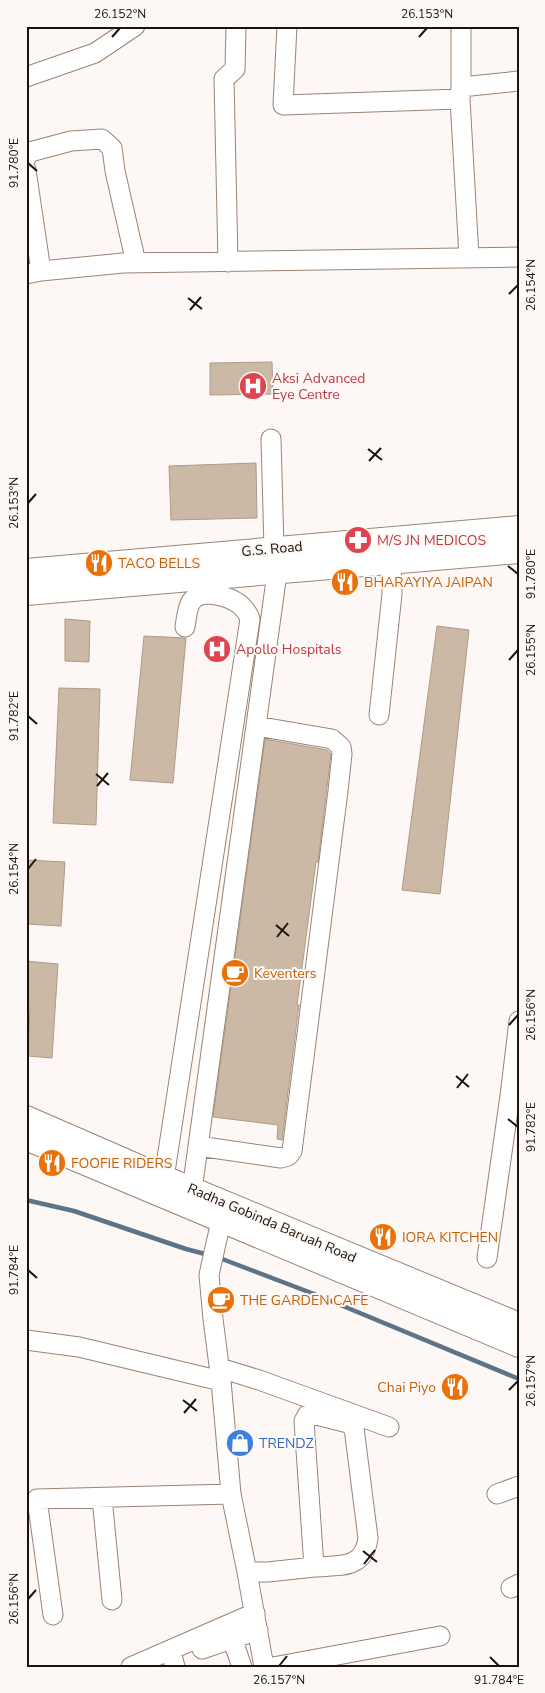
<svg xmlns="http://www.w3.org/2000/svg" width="545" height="1693" font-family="'Nunito Sans',sans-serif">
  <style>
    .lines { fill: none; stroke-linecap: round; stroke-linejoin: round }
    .stream { stroke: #5e7486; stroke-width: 4.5 }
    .building { fill: #cbb8a5; stroke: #ad9b89 }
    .minor-casing { stroke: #998475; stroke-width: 21 }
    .major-casing { stroke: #998475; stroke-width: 26 }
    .minor { stroke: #fff; stroke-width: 19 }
    .major { stroke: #fff; stroke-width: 24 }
    .ticks { fill: none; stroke: #1b130d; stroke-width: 2 }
    .labels { text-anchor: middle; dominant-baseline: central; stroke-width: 4; stroke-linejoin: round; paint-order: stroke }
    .health-label { font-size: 14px; fill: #be3a42; stroke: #fdf8f5; text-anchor: start }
    .street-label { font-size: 14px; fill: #1b130d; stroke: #fdf8f5 }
    .food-label { font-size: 14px; fill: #c56008; stroke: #fdf8f5; text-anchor: start }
    .shop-label { font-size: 14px; fill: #366cbe; stroke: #fdf8f5; text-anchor: start }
    .neatline { fill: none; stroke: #1b130d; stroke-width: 2 }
    .ticks-label { font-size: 12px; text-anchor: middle; fill: #1b130d }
  </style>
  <rect width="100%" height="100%" fill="#fdf8f5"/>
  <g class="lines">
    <path class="stream" d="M26 1200 74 1211 186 1249 209 1255
      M217 1257 314 1294 519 1379"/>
  </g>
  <path class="building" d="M272 362 273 394 210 395V363Z
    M256 463 257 518 171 520 169 466Z
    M65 619 90 621 89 662 65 661Z
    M437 626 469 630 440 894 402 890Z
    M144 636 186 638 173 783 130 780Z
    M59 688 100 689 96 825 53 823Z
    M265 739 327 750 331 754 318 862H316L297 1005H299L282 1140 277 1139 278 1125 213 1117Z
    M26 860 65 862 61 926 26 924Z
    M26 961 58 964 52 1058 28 1056 30 1006H26Z"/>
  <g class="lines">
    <defs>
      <path id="minor" d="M287 26 283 105 460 99 461 87 519 81
        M461 26V87
        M26 77 95 53 135 26
        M460 99 469 257
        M26 158 30 152 71 141 102 139 112 148 115 171 136 263
        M26 170 41 271
        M228 262 224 79 235 69 236 26
        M26 274 41 271 123 263 519 257
        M271 439 274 548
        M185 627C188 609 187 594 210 594
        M379 715 392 594 391 562
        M198 1146 281 1158 288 1156 292 1151 338 791 342 754 341 747 332 739 256 726
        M164 1178 250 619C244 602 227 596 210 594V578
        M192 1190 277 573
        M221 1221 209 1275 213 1319 221 1381 231 1494 247 1572 264 1667
        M487 1258 510 1096 519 1021
        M26 1340 79 1347 221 1381
        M220 1368 259 1380 389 1427
        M497 1494 519 1486
        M102 1498 112 1600
        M247 1572H268L314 1567 304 1421 308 1414H313L348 1423 354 1428 368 1538C364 1570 339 1565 314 1567
        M511 1588 519 1584
        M53 1615 37 1499 231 1494
        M232 1638 242 1667
        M202 1649 258 1630
        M173 1659 175 1667
        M131 1667 255 1613
        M273 1667 440 1636"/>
      <path id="major" d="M26 571 519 528
        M26 593 519 551
        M26 1118 164 1178 519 1325
        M26 1138 519 1345"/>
    </defs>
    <use href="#minor" class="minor-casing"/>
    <use href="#major" class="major-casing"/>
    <use href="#minor" class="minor"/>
    <use href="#major" class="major"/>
  </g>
  <path class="ticks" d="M112 37 120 28M419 37 427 28M28 163 37 171M509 294 518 285M188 298 202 309M190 310 201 297M368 449 382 460M369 461 381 448M28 503 36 494M508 566 518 574M509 660 518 650M28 716 37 724M96 774 109 785M97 786 108 773M28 869 36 859M276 925 289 936M277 937 288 923M509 1025 518 1015M456 1076 469 1087M457 1088 468 1074M508 1119 518 1127M28 1270 37 1278M509 1390 518 1381M183 1400 197 1411M184 1413 196 1399M363 1551 377 1562M364 1564 375 1550M28 1599 36 1590M490 1657 499 1666M279 1666 287 1656"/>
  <defs>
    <symbol id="hospital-disc" viewBox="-11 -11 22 22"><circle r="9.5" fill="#e0444e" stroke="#fdf8f5"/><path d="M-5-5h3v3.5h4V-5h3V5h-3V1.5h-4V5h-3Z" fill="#fff"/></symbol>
    <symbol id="pharmacy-disc" viewBox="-11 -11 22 22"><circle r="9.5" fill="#e0444e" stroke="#fdf8f5"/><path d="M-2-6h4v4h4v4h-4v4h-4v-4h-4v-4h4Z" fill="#fff"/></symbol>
    <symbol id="restaurant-disc" viewBox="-11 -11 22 22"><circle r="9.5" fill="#e8710a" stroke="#fdf8f5"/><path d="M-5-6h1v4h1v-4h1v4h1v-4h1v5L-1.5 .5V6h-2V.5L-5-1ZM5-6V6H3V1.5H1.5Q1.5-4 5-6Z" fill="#fff"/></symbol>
    <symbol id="cafe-disc" viewBox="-11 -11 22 22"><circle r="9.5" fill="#e8710a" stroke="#fdf8f5"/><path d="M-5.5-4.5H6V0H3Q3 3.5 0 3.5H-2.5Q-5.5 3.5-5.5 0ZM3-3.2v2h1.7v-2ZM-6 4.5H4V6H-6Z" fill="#fff"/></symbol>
    <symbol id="shop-disc" viewBox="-11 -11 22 22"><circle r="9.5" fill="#3f7fe0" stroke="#fdf8f5"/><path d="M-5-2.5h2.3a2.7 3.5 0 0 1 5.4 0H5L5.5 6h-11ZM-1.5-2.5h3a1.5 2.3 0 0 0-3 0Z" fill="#fff"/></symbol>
  </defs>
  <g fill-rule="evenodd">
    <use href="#hospital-disc" x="237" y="370" width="32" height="32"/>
    <use href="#pharmacy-disc" x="342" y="524" width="32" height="32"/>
    <use href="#restaurant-disc" x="83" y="547" width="32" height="32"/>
    <use href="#restaurant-disc" x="329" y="566" width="32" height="32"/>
    <use href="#hospital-disc" x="201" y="633" width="32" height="32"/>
    <use href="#cafe-disc" x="219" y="957" width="32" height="32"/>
    <use href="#restaurant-disc" x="36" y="1147" width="32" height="32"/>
    <use href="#restaurant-disc" x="367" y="1221" width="32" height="32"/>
    <use href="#cafe-disc" x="205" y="1284" width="32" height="32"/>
    <use href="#restaurant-disc" x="439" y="1371" width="32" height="32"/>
    <use href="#shop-disc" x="224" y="1427" width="32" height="32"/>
  </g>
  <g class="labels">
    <g class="health-label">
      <text x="272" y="378">Aksi Advanced<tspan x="272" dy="16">Eye Centre</tspan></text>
      <text x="377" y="540">M/S JN MEDICOS</text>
      <text x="236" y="649">Apollo Hospitals</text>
    </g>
    <g class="street-label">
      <text transform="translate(272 549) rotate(-5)">G.S. Road</text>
      <text transform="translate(272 1223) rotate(23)">Radha Gobinda Baruah Road</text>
    </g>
    <g class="food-label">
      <text x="118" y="563">TACO BELLS</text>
      <text x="364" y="582">BHARAYIYA JAIPAN</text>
      <text x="254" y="973">Keventers</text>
      <text x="71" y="1163">FOOFIE RIDERS</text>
      <text x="402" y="1237">IORA KITCHEN</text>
      <text x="240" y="1300">THE GARDEN CAFE</text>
      <text x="436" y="1387" text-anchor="end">Chai Piyo</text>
    </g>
    <g class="shop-label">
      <text x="259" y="1443">TRENDZ</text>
    </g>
  </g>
  <rect width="545" height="1693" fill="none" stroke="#fdf8f5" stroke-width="55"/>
  <rect x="28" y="28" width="490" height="1638" class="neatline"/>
  <g class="ticks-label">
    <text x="120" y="18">26.152°N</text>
    <text x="427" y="18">26.153°N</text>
    <text transform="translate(14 163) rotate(-90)" y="4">91.780°E</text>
    <text transform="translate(531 285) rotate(-90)" y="4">26.154°N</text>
    <text transform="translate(14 503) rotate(-90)" y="4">26.153°N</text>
    <text transform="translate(531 574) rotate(-90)" y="4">91.780°E</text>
    <text transform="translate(531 650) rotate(-90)" y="4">26.155°N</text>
    <text transform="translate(14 716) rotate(-90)" y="4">91.782°E</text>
    <text transform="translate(14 869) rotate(-90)" y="4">26.154°N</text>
    <text transform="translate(531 1015) rotate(-90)" y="4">26.156°N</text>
    <text transform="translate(531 1127) rotate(-90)" y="4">91.782°E</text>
    <text transform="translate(14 1270) rotate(-90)" y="4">91.784°E</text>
    <text transform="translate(531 1381) rotate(-90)" y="4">26.157°N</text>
    <text transform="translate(14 1599) rotate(-90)" y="4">26.156°N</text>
    <text x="279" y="1684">26.157°N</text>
    <text x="499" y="1684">91.784°E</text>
  </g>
</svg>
